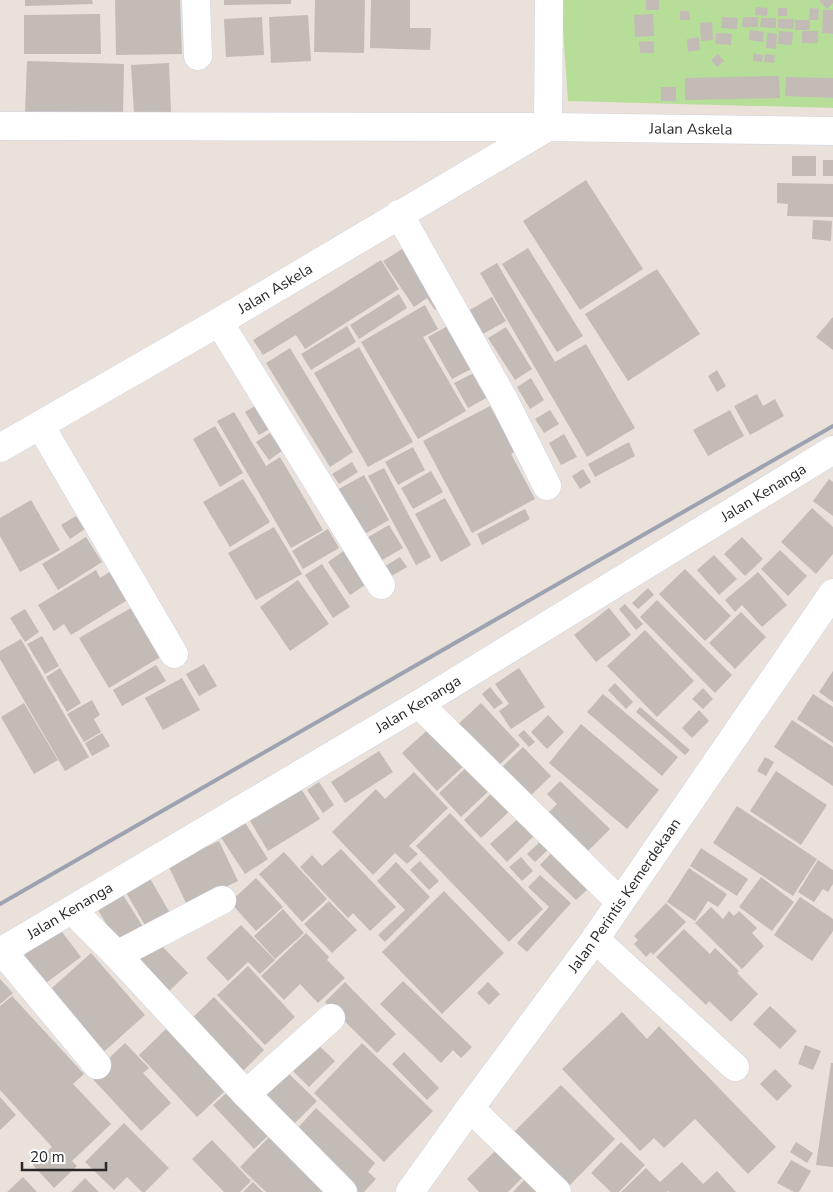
<svg xmlns="http://www.w3.org/2000/svg" width="833" height="1192" font-family="'Nunito Sans',sans-serif">
  <style>
    .green { fill: #b7de98 }
    .building { fill: #c2bbb6 }
    .lines { fill: none; stroke-linecap: round; stroke-linejoin: round }
    .minor-casing { stroke: #cfd4e0; stroke-width: 29 }
    .minor { stroke: #fff; stroke-width: 28 }
    .rail { stroke: #9da2b1; stroke-width: 4 }
    .labels { text-anchor: middle; dominant-baseline: central; stroke-width: 5; stroke-linejoin: round; paint-order: stroke }
    .street-label { font-size: 15px; fill: #282828; stroke: #fff }
  </style>
  <rect width="100%" height="100%" fill="#eae1da"/>
  <path class="green" d="M561 0H833V108L568 101Z"/>
  <path class="building" d="M25 0H92L93 4 25 6Z
    M115 0H180L182 54 116 55Z
    M224 0H291V4L224 5Z
    M315 0H365L364 53 314 52Z
    M371 0H410V28H431L430 50 370 48Z
    M646 0H659V10H646Z
    M821 0H833V3L827 9 819 1Z
    M756 7 768 8 767 16 755 15Z
    M778 8H787V16H778Z
    M810 8 819 9 818 20H809Z
    M823 10H833V34L822 33Z
    M680 11H689L690 20H680Z
    M100 14 101 54H24V15Z
    M653 14 654 36 635 37 634 15Z
    M308 15 311 61 271 63 269 17Z
    M262 17 264 55 226 57 224 19Z
    M722 17 738 18 737 29 721 28Z
    M743 17H758V27H742Z
    M761 18H776V28L760 27Z
    M778 19H794V29L778 28Z
    M795 20H810V30H795Z
    M712 22 713 40 701 41 700 23Z
    M750 30 764 32 763 42 749 40Z
    M779 31 793 32 792 45 778 44Z
    M802 31H818V43H802Z
    M716 33 732 34 731 45 715 44Z
    M767 33 777 34 776 49 766 48Z
    M699 37 700 50 688 52 687 39Z
    M654 41V53H640L639 42Z
    M753 53 763 55 762 62 753 61Z
    M718 54 724 61 717 67 711 60Z
    M765 54 775 55 774 63 764 62Z
    M27 61 124 64 123 116 25 113Z
    M169 63 171 112 134 113 131 65Z
    M779 76 780 98 685 100V78Z
    M786 77 833 78V98L785 96Z
    M661 87H676V101H661Z
    M792 156H816V176H792Z
    M823 160H833V176H823Z
    M586 180 643 269 580 310 523 221Z
    M777 183 833 184V217L787 216 788 204 777 203Z
    M813 220 832 221 831 241 812 239Z
    M404 248 442 306 435 310 427 298 414 307 383 261Z
    M528 248 583 336 557 352 502 264Z
    M381 260 399 289 305 349 296 335 263 355 253 340Z
    M497 263 555 362 586 344 635 428 587 457 480 273Z
    M657 269 700 334 628 381 585 314Z
    M399 294 407 308 359 339 350 325Z
    M492 297 506 321 481 335 468 311Z
    M425 305 438 329 423 337 466 411 418 439 361 342Z
    M833 317V350L816 337Z
    M453 323 477 366 452 379 428 337Z
    M347 326 356 342 311 370 301 354Z
    M506 327 532 369 515 380 488 338Z
    M359 347 413 442 368 467 314 373Z
    M290 348 353 452 330 467 266 363Z
    M717 370 726 386 717 392 708 376Z
    M478 371 492 395 468 408 454 383Z
    M531 378 544 400 530 409 517 387Z
    M757 394 763 406 775 399 784 416 750 435 734 406Z
    M257 405 271 428 259 435 245 412Z
    M490 406 502 428 509 424 522 448 511 454 535 499 472 533 423 441Z
    M550 410 559 424 544 433 535 419Z
    M730 410 744 436 708 456 693 430Z
    M234 412 266 466 280 457 323 530 291 548 217 421Z
    M215 426 243 473 220 487 193 439Z
    M270 433 282 451 269 460 256 442Z
    M564 434 577 457 561 465 549 443Z
    M629 442 635 456 595 477 588 464Z
    M413 447 425 470 398 485 385 462Z
    M352 462 358 472 339 484 332 474Z
    M384 468 431 557 416 565 368 476Z
    M583 469 591 482 580 489 572 476Z
    M431 471 443 492 413 509 401 488Z
    M364 475 389 520 361 536 335 491Z
    M243 479 270 522 230 547 203 502Z
    M829 479 833 482V516L813 501Z
    M445 498 471 545 441 562 415 514Z
    M31 500 60 550 20 572 0 536V518Z
    M812 508 833 527V554L816 574 781 542Z
    M525 509 530 519 482 545 477 534Z
    M76 516 85 529 70 539 61 525Z
    M389 525 403 548 377 563 363 540Z
    M274 527 302 574 256 600 228 553Z
    M328 529 339 548 303 569 292 551Z
    M86 537 102 562 58 590 42 564Z
    M742 537 763 559 745 576 724 554Z
    M345 550 368 583 350 595 328 562Z
    M780 550 807 576 788 596 761 569Z
    M714 555 737 579 719 595 697 570Z
    M400 557 407 567 388 578 382 568Z
    M322 564 350 607 333 618 305 575Z
    M685 569 731 616 705 641 659 594Z
    M96 570 100 578 111 571 129 599 71 635 64 624 54 631 38 605Z
    M758 572 787 605 762 627 742 605 735 612 725 600Z
    M298 580 329 624 290 651 260 607Z
    M648 588 654 595 638 609 632 603Z
    M657 600 732 675 715 693 640 617Z
    M625 604 643 624 636 630 619 609Z
    M136 605 165 654 109 688 79 638Z
    M609 608 631 635 596 662 574 635Z
    M25 609 39 632 25 642 10 618Z
    M741 612 766 637 735 669 709 643Z
    M645 630 694 681 657 717 607 666Z
    M42 636 59 666 45 674 27 644Z
    M21 639 89 757 65 771 0 659V651Z
    M204 664 217 686 199 696 186 674Z
    M156 665 166 681 122 706 113 690Z
    M60 668 81 703 67 712 46 677Z
    M519 668 545 707 511 729 499 711 509 704 495 684Z
    M833 671V702L819 692Z
    M182 678 200 710 163 730 145 698Z
    M615 683 633 702 626 709 608 690Z
    M490 687 503 703 494 709 482 694Z
    M703 688 713 699 703 709 692 699Z
    M603 694 678 757 662 776 587 712Z
    M813 694 833 707V743L797 719Z
    M92 700 100 715 94 719 101 732 84 742 67 714Z
    M24 703 58 760 34 774 1 717Z
    M481 703 520 745 494 770 454 728Z
    M640 707 690 750 685 755 636 712Z
    M699 710 709 721 692 738 682 728Z
    M548 715 564 732 547 749 531 732Z
    M792 720 833 747V786L774 747Z
    M581 724 659 790 627 829 549 763Z
    M433 725 468 762 437 791 402 753Z
    M524 730 535 742 529 747 518 735Z
    M102 733 110 746 92 756 85 743Z
    M523 747 551 776 527 799 499 770Z
    M379 751 393 772 345 803 331 782Z
    M765 757 774 762 766 776 757 771Z
    M472 762 494 786 461 817 439 793Z
    M776 771 827 805 801 845 750 811Z
    M414 772 448 808 409 846 418 854 407 864 395 853 373 875 332 832 376 789 385 799Z
    M560 781 610 829 588 851 548 813 557 804 547 794Z
    M319 782 334 805 323 813 307 790Z
    M300 787 320 819 268 851 249 819Z
    M497 788 514 807 481 838 464 820Z
    M737 806 817 859 793 896 713 843Z
    M450 813 543 909 509 942 416 846Z
    M521 816 537 833 507 862 490 844Z
    M244 821 268 859 245 874 220 836Z
    M544 838 552 846 535 862 527 854Z
    M219 841 238 881 187 905 168 865Z
    M701 848 748 879 737 896 690 866Z
    M341 849 396 907 370 931 353 913 348 918 300 867 312 855 322 866Z
    M555 849 591 886 576 900 540 865Z
    M284 852 327 899 302 922 259 874Z
    M521 857 533 871 522 881 509 867Z
    M818 860 833 870V884L828 892 823 889 814 902 798 892Z
    M420 861 439 881 429 890 410 870Z
    M396 862 430 897 385 942 378 935 405 910 377 881Z
    M689 868 727 894 718 907 708 901 695 921 667 902Z
    M148 875 170 913 146 927 124 889Z
    M540 875 571 903 527 952 517 943 549 907 528 887Z
    M761 877 794 902 772 931 739 907Z
    M256 878 283 907 256 931 230 902Z
    M444 891 504 953 442 1014 382 952Z
    M123 895 143 927 117 942 98 910Z
    M800 897 833 919V931L812 961 774 935Z
    M329 901 357 930 332 953 304 924Z
    M666 903 686 922 653 955 651 952 646 957 634 944 638 940 634 936Z
    M711 907 723 919 729 911 734 916 739 911 757 928 752 933 764 946 742 969 695 923Z
    M283 909 304 933 275 959 254 936Z
    M241 925 275 960 260 974 248 962 228 981 206 958Z
    M59 928 81 957 39 988 18 960Z
    M684 929 710 954 715 948 739 971 737 973 758 994 731 1022 709 1001 706 1005 656 957Z
    M306 933 329 957 327 960 345 978 318 1003 300 984 284 1000 261 976Z
    M156 940 188 973 164 996 132 962Z
    M91 953 145 1015 98 1057 43 996Z
    M248 966 295 1017 265 1045 217 995Z
    M0 979 13 993 0 1004Z
    M403 981 472 1047 461 1058 453 1050 441 1063 380 1004Z
    M345 982 396 1034 377 1053 325 1002Z
    M488 982 500 994 489 1005 477 993Z
    M12 996 84 1074 73 1084 111 1124 72 1161 77 1166 54 1188 33 1165 52 1147 0 1090V1006Z
    M214 997 264 1050 237 1077 186 1024Z
    M770 1006 797 1031 780 1049 753 1024Z
    M622 1012 647 1039 659 1026 776 1147 748 1174 695 1119 664 1148 654 1138 640 1151 562 1069Z
    M166 1029 225 1091 197 1117 139 1055Z
    M314 1041 335 1061 309 1087 289 1067Z
    M125 1043 149 1068 143 1073 171 1103 141 1131 90 1076Z
    M362 1043 433 1111 384 1162 314 1093Z
    M805 1045 821 1051 813 1070 798 1064Z
    M404 1052 439 1088 427 1100 392 1064Z
    M831 1063H833V1167L816 1165Z
    M775 1069 792 1086 777 1101 760 1084Z
    M288 1073 317 1101 289 1129 260 1101Z
    M561 1085 615 1139 569 1186 514 1132Z
    M231 1089 272 1132 254 1149 213 1105Z
    M0 1097 16 1115 0 1130Z
    M316 1108 375 1163 368 1172 376 1179 364 1192H356L293 1133Z
    M124 1123 169 1168 145 1192H142L127 1177 114 1190 85 1162Z
    M270 1136 328 1192H266L240 1167Z
    M212 1140 251 1181 240 1192H224L192 1159Z
    M621 1142 645 1165 619 1192H611L591 1173Z
    M796 1142 813 1153 807 1163 790 1152Z
    M499 1147 526 1174 508 1192H479L467 1179Z
    M791 1160 811 1171 799 1192H794L777 1183Z
    M682 1162 703 1184 717 1171 736 1192H669L668 1191 667 1192H621L646 1168 660 1182Z
    M23 1177 37 1192H7Z
    M85 1178 99 1192H71Z
    M525 1179 538 1192H513Z
    M253 1182 263 1192H243Z"/>
  <g class="lines">
    <defs>
      <g id="minor">
        <path d="M196 0 198 56"/>
        <path d="M0 126 548 127 549 0"/>
        <path d="M399 214 503 398 547 486"/>
        <path d="M219 322 381 585"/>
        <path d="M40 425 174 654"/>
        <path id="s1" d="M0 448 219 322 548 127 833 131"/>
        <path d="M419 704 620 902"/>
        <path d="M72 910 117 955 246 1094 343 1192"/>
        <path d="M595 939 735 1067"/>
        <path d="M2 951 97 1065"/>
        <path id="s2" d="M0 952 419 704 833 450"/>
        <path d="M117 955 222 900"/>
        <path d="M246 1094 331 1018"/>
        <path d="M470 1108 557 1192"/>
        <path id="s3" d="M410 1192 470 1108 595 939 833 593"/>
      </g>
    </defs>
    <use href="#minor" class="minor-casing"/>
    <use href="#minor" class="minor"/>
    <path class="rail" d="M0 904 833 426"/>
  </g>
  <g class="labels">
    <g class="street-label">
      <text stroke="none"><textPath href="#s1" startOffset="778">Jalan Askela</textPath></text>
      <text stroke="none"><textPath href="#s1" startOffset="318">Jalan Askela</textPath></text>
      <text stroke="none"><textPath href="#s2" startOffset="891">Jalan Kenanga</textPath></text>
      <text stroke="none"><textPath href="#s2" startOffset="486">Jalan Kenanga</textPath></text>
      <text stroke="none"><textPath href="#s3" startOffset="366">Jalan Perintis Kemerdekaan</textPath></text>
      <text stroke="none"><textPath href="#s2" startOffset="81">Jalan Kenanga</textPath></text>
    </g>
  </g>
  <path d="M22 1162v8h84v-8" fill="none" stroke="#282828" stroke-width="2.5"/>
  <text x="30" y="1162" font-size="15" fill="#282828" stroke="#ffffff" stroke-width="4" paint-order="stroke">20 m</text>
</svg>
